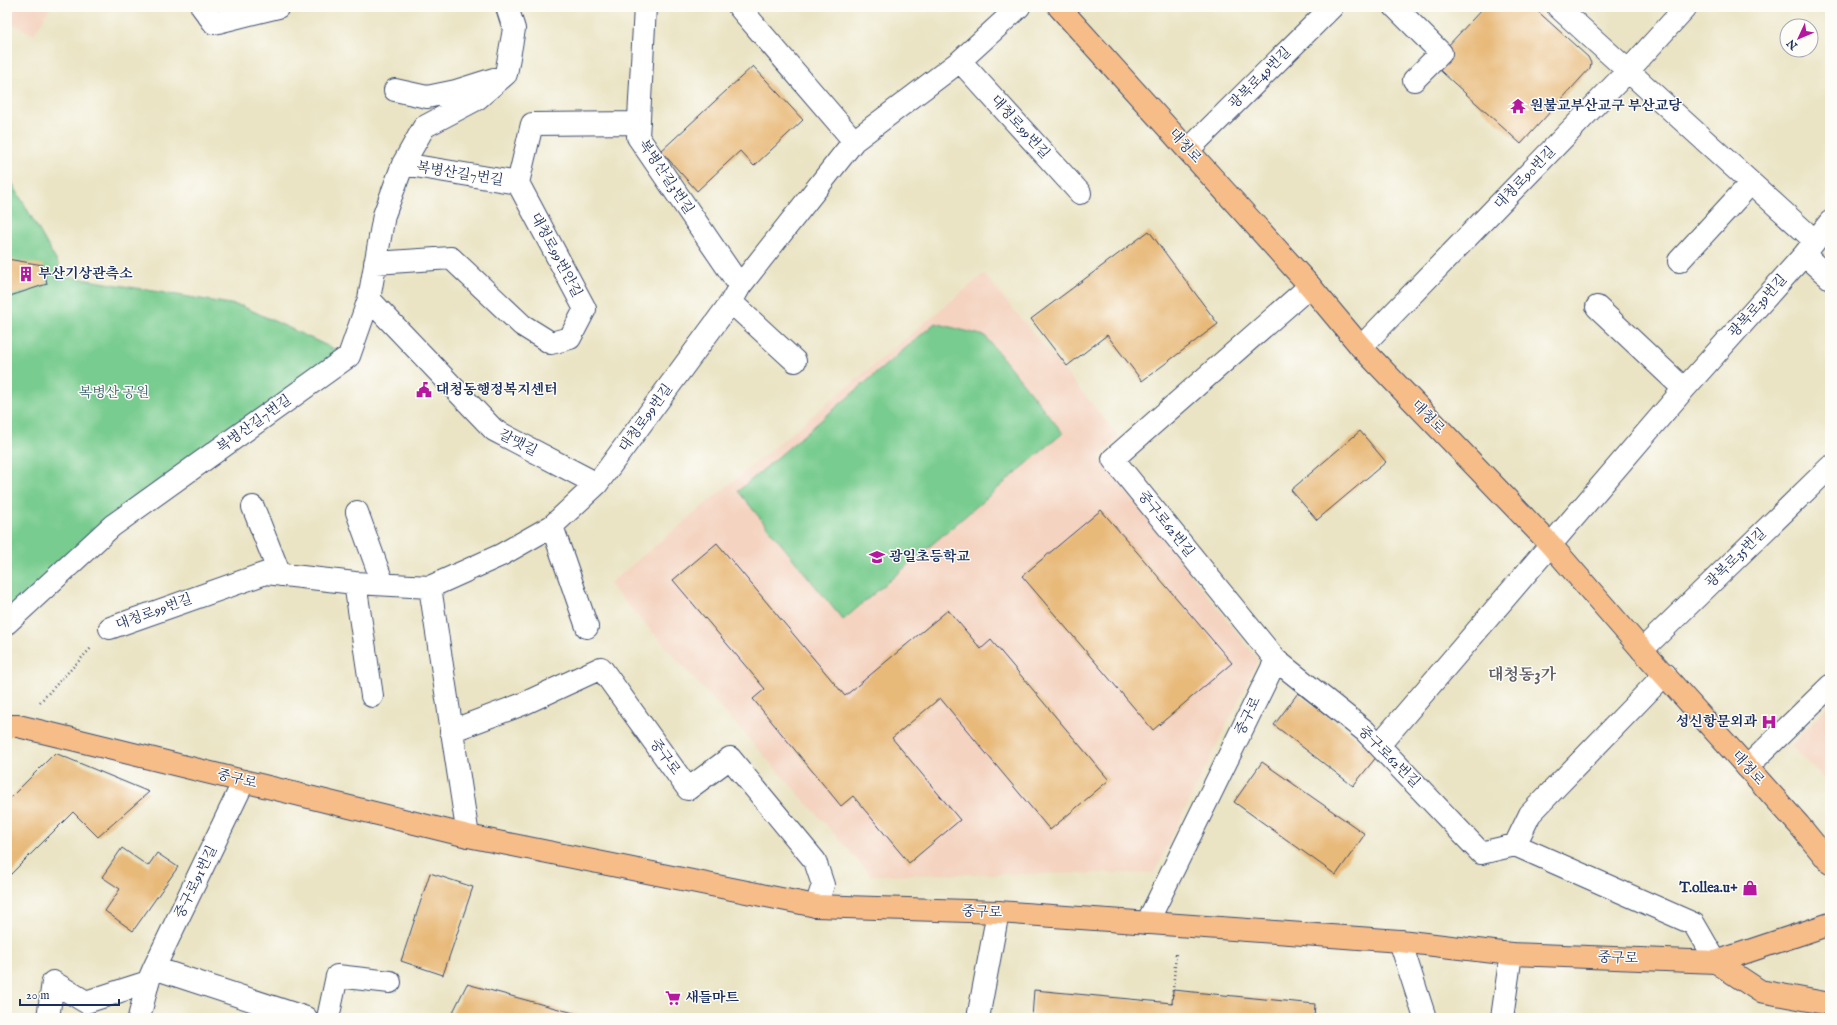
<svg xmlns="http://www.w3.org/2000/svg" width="1837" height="1025" font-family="'IM FELL English','Noto Serif KR',serif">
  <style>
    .built { fill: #f4d3c0 }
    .green { fill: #78cc8f; stroke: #4a7e76 }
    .building { fill: #e8ba7a }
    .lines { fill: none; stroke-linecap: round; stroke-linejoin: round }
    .minor-casing { stroke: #3a4a6d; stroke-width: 24 }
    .major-casing { stroke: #3a4a6d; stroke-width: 24 }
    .path { stroke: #3a4a6d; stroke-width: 2.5; stroke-dasharray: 1 3; stroke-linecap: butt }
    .minor { stroke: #fff; stroke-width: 22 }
    .major { stroke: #f7bd88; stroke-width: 22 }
    .labels { text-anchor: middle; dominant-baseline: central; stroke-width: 3; stroke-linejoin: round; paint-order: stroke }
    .street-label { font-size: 14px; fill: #1b2f5e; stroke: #fdfcf7 }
    .poi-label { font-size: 14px; font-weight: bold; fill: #1b2f5e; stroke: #fdfcf7; text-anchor: start }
    .park-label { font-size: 14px; fill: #375e6d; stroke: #fdfcf7 }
    .quarter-label { font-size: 16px; font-weight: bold; fill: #636068; stroke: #fdfcf7 }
  </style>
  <rect width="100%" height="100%" fill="#fdfcf7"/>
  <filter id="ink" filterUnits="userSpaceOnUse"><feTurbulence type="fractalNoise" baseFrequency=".025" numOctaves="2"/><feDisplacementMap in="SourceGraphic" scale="8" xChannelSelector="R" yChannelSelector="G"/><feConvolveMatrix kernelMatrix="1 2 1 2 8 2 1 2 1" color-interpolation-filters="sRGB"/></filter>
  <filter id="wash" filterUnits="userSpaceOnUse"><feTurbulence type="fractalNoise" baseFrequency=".012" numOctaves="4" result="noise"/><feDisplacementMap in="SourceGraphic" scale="16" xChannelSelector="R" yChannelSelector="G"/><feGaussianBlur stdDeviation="0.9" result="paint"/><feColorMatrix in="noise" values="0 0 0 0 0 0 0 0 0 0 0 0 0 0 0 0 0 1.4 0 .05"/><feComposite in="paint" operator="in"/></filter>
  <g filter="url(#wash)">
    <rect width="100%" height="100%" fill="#eae4c4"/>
    <path class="built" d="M7 7H50L34 35 7 20Z
      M984 274 1119 437 1099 457 1258 660 1154 873 870 875 849 850 609 584Z
      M1830 703V785L1791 746Z"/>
    <path class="green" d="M7 174 65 276 242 306 349 356 112 526 7 623Z
      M935 323 985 336 1063 433 843 620 738 491Z"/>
    <g id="blocks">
      <path class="building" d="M1484 7H1533L1588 57 1591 63 1590 68 1521 144 1432 63Z
        M753 66 803 120 754 166 740 151 697 191 661 151Z
        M1149 231 1218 324 1142 381 1107 335 1067 366 1031 319Z
        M7 259 43 265 47 284 7 297Z
        M1360 431 1386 462 1317 520 1291 490Z
        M1101 510 1232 663 1153 730 1022 576Z
        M717 543 845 696 948 610 981 649 991 640 1109 780 1050 830 940 698 892 738 960 820 909 863 853 796 841 806 753 699 765 689 673 580Z
        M1298 693 1378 755 1353 786 1274 725Z
        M55 753 149 792 98 837 73 812 7 878V801Z
        M1262 762 1365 834 1336 875 1234 802Z
        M122 848 148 866 157 853 178 867 133 931 105 911 120 889 102 877Z
        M430 873 473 887 443 975 401 961Z
        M467 984 592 1018H450Z
        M1034 990 1172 1003 1173 990 1315 1004 1314 1018H1032Z"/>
    </g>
  </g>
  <g filter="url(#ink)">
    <use href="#blocks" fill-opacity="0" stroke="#3a4a6d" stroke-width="1"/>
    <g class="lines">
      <defs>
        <path id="minor" d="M202 7 214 23 278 7
          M645 7 638 137 740 286
          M739 7 854 141
          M1395 7 1441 53 1414 80
          M1558 7 1814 240
          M960 61 1080 193
          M395 90 427 97 456 91 494 79
          M1188 150 1332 7
          M403 164 518 183
          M1804 255 1830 278
          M1679 261 1751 183
          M375 263 451 258 522 325 551 343 570 338 585 309 518 183 532 124 639 123
          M1310 286 1113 459 1276 660 1365 731 1481 853 1515 845 1694 924 1716 962
          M369 299 494 430 597 484
          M731 302 795 361
          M1597 307 1684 389
          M1361 347 1628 71 1686 7
          M253 507 280 575
          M357 512 383 584
          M552 526 587 627
          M355 583 372 696
          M430 587 468 836
          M7 623 112 526 349 356 369 299 384 215 403 164 424 127 477 99 506 74 514 29 507 7
          M110 628 266 573 355 583 430 587 501 555 552 526 597 484 731 302 740 286 854 141 960 61 1019 7
          M1642 650 1830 467
          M451 731 523 704 601 668 688 789 730 758 815 861 823 885 816 906
          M1379 745 1684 389 1804 255 1830 222
          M1747 767 1830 686
          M1515 845 1530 814 1665 674
          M1147 923 1276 660
          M1400 941 1425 1018
          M154 968 306 1018
          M48 1018 53 982 86 1002 148 982
          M139 1018 148 982 154 968 244 781
          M328 1018 337 976 390 982
          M978 1018 998 912
          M1502 1018 1511 954"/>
        <path id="major" d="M1059 7 1310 286 1361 347 1550 544 1642 650 1799 825 1830 863
          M7 726H18L76 740 468 836 816 906 998 912 1400 941 1511 954 1716 962 1830 924
          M1716 962 1760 991 1830 1004"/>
      </defs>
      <use href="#minor" class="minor-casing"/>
      <use href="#major" class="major-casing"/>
      <path class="path" d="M40 702 92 647
        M1172 1003 1176 953"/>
      <use href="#minor" class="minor"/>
      <use href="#major" class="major"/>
    </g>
  </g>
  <defs>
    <symbol id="temple-bare" viewBox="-9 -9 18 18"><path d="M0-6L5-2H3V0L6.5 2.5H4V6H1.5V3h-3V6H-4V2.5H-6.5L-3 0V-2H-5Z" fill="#b5179e" stroke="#fdfcf7" stroke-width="2.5" paint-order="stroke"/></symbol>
    <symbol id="building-bare" viewBox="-9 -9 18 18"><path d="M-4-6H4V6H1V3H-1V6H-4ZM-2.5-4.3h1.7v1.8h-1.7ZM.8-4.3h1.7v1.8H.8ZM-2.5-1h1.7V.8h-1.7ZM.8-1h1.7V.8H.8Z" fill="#b5179e" stroke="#fdfcf7" stroke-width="2.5" paint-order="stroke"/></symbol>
    <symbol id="civic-bare" viewBox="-9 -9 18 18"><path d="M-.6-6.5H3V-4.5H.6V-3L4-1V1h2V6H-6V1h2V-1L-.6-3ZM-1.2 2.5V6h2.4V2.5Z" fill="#b5179e" stroke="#fdfcf7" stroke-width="2.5" paint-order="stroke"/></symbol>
    <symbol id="school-bare" viewBox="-9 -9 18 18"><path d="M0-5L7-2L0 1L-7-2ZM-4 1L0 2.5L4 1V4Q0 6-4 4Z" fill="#b5179e" stroke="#fdfcf7" stroke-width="2.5" paint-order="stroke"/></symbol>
    <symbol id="hospital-bare" viewBox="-9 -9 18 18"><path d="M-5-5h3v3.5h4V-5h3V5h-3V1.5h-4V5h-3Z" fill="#b5179e" stroke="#fdfcf7" stroke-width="2.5" paint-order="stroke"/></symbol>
    <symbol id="shop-bare" viewBox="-9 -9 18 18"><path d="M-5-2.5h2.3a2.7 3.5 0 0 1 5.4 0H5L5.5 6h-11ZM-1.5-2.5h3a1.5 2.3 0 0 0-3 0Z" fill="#b5179e" stroke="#fdfcf7" stroke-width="2.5" paint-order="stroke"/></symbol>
    <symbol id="supermarket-bare" viewBox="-9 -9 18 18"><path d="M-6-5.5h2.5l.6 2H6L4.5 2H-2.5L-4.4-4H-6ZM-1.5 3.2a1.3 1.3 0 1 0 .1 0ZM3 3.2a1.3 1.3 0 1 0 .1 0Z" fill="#b5179e" stroke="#fdfcf7" stroke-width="2.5" paint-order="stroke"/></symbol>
  </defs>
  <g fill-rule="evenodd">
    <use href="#temple-bare" x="1507" y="95" width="22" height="22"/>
    <use href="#building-bare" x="15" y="263" width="22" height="22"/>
    <use href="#civic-bare" x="413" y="379" width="22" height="22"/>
    <use href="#school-bare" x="866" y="546" width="22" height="22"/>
    <use href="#hospital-bare" x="1758" y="711" width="22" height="22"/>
    <use href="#shop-bare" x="1739" y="877" width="22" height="22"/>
    <use href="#supermarket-bare" x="662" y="987" width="22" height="22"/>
  </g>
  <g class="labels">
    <g class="street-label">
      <text transform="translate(1260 78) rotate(-45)">광복로49번길</text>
      <text transform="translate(1020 127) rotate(48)">대청로99번길</text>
      <text transform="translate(1185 146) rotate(48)">대청로</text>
      <text transform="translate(460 174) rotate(9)">복병산길7번길</text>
      <text transform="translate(666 177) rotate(56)">복병산길3번길</text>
      <text transform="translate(1525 178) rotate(-46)">대청로90번길</text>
      <text transform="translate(556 255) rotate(62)">대청로99번안길</text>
      <text transform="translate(1758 306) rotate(-48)">광복로39번길</text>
      <text transform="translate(1428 417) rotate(46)">대청로</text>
      <text transform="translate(646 418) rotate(-54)">대청로99번길</text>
      <text transform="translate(254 424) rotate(-36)">복병산길7번길</text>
      <text transform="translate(518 443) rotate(27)">갈맷길</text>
      <text transform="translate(1166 524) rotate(51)">중구로62번길</text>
      <text transform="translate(1736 558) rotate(-44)">광복로35번길</text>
      <text transform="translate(154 612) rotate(-20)">대청로99번길</text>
      <text transform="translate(1248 716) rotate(-64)">중구로</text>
      <text transform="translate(665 757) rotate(54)">중구로</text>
      <text transform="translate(1389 757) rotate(45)">중구로62번길</text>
      <text transform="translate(1748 768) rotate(48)">대청로</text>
      <text transform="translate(237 779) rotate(14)">중구로</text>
      <text transform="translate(196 882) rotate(-64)">중구로91번길</text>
      <text transform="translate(982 912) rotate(2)">중구로</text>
      <text transform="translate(1618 958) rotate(2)">중구로</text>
    </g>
    <g class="poi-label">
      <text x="1530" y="106">원불교부산교구 부산교당</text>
      <text x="38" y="274">부산기상관측소</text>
      <text x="436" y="390">대청동행정복지센터</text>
      <text x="889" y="557">광일초등학교</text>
      <text x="1757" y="722" text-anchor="end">성신항문외과</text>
      <text x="1738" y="888" text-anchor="end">T.ollea.u+</text>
      <text x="685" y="998">새들마트</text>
    </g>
    <g class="park-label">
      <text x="114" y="393">복병산 공원</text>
    </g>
    <g class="quarter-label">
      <text x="1522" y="676">대청동3가</text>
    </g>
  </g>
  <rect width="1837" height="1025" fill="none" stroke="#fdfcf7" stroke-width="24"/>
  <g transform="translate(1799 38) rotate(226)"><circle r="19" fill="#fdfcf7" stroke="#a3aaba"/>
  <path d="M0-3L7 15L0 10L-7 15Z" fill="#b5179e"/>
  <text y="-6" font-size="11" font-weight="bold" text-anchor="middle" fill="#1b2f5e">N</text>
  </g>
  <path d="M20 999v6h99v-6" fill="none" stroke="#1b2f5e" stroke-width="2"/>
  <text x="26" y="999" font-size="12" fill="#1b2f5e" stroke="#fdfcf7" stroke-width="3" paint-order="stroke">20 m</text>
</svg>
